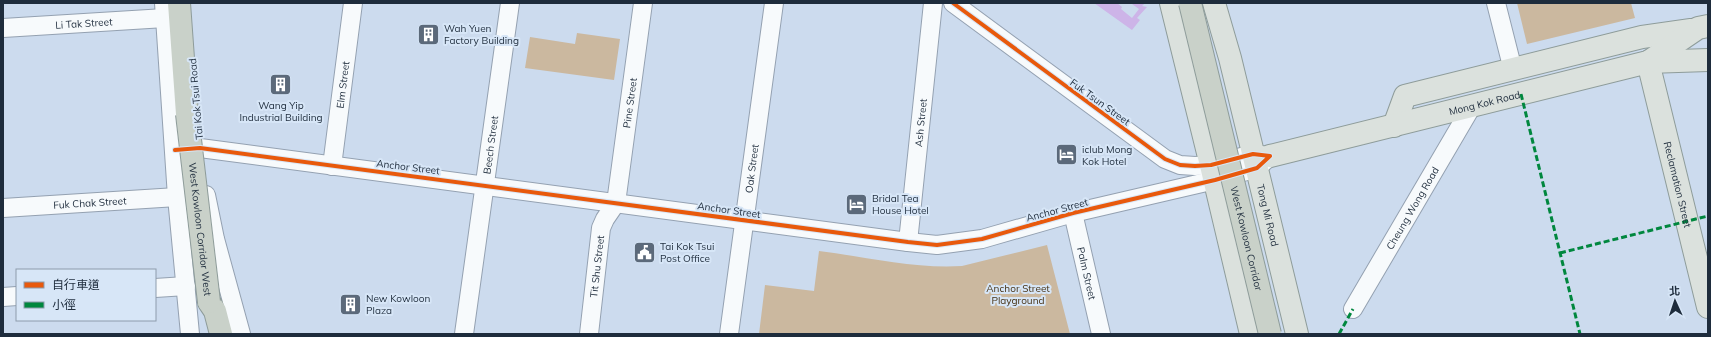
<svg xmlns="http://www.w3.org/2000/svg" width="1711" height="337" font-family="Mulish,'Noto Sans TC',sans-serif">
  <style>
    .green { fill: #cbb89f }
    .water { fill: #cdb4e8 }
    .lines { fill: none; stroke-linecap: round; stroke-linejoin: round }
    .minor-casing { stroke: #94a1b1; stroke-width: 20 }
    .major-casing { stroke: #8e9c9a; stroke-width: 24 }
    .highway-casing { stroke: #8e9c9a; stroke-width: 24 }
    .minor { stroke: #f7fafc; stroke-width: 18 }
    .major { stroke: #dbe1dd; stroke-width: 22 }
    .highway { stroke: #c9d1c9; stroke-width: 22 }
    .highway-bridge-casing { stroke: #8e9c9a; stroke-width: 24; stroke-linecap: butt }
    .highway-bridge { stroke: #c9d1c9; stroke-width: 22 }
    .quiet { stroke: #00873e; stroke-width: 3; stroke-dasharray: 6 3; stroke-linecap: butt }
    .cycleway-casing { stroke: #d7e6f7; stroke-width: 6 }
    .cycleway { stroke: #e8590c; stroke-width: 4 }
    .labels { text-anchor: middle; dominant-baseline: central; stroke-width: 4; stroke-linejoin: round; paint-order: stroke }
    .street-label { font-size: 10px; fill: #1e2c3c; stroke: #d7e6f7 }
    .poi-label { font-size: 10px; fill: #1e2c3c; stroke: #d7e6f7; text-anchor: start }
    .park-label { font-size: 10px; fill: #442f11; stroke: #d7e6f7 }
  </style>
  <rect width="100%" height="100%" fill="#ccdbee"/>
  <path class="green" d="M1517 3H1631L1635 18 1527 44Z
    M577 33 620 39 614 80 525 68 530 37 575 44Z
    M1047 245 1070 334H759L765 285 814 291 819 251C866 257 915 269 962 266Z"/>
  <path class="water" d="M1094 3H1117L1122 7 1121 9 1132 18 1139 9 1132 4 1133 3H1145L1142 6 1147 7 1137 18 1140 20 1132 30Z"/>
  <g class="lines">
    <defs>
      <g id="minor">
        <path d="M164 3 177 197 190 334"/>
        <path d="M953 3 1165 159 1180 165 1195 166 1211 165 1253 154 1266 156"/>
        <path d="M1496 3 1513 70"/>
        <path id="s1" d="M3 28 165 18"/>
        <path d="M175 150 200 148 908 242 937 245 982 239 1073 213 1215 180 1257 168 1267 159"/>
        <path id="s2" d="M332 166 353 3"/>
        <path d="M206 195 215 239 241 334"/>
        <path id="s3" d="M3 208 177 197"/>
        <path id="s4" d="M1073 213 1101 334"/>
        <path id="s5" d="M908 242 933 3"/>
        <path d="M155 288 186 286"/>
        <path d="M3 297 17 296"/>
        <path id="s6" d="M1353 309 1472 106"/>
        <path id="s7" d="M464 334 510 3"/>
        <path id="s8" d="M589 334 601 228 605 219 616 203 643 3"/>
        <path id="s9" d="M729 334 774 3"/>
      </g>
      <g id="major">
        <path d="M1171 3 1211 165 1251 334"/>
        <path id="s10" d="M1214 3 1230 58 1297 334"/>
        <path id="s11" d="M1648 62 1708 307"/>
        <path d="M1648 62 1708 60"/>
        <path d="M1394 126 1405 96 1642 37 1691 30"/>
        <path id="s12" d="M1270 156 1648 62 1698 28 1708 26"/>
      </g>
      <path id="highway" d="M179 3 187 114
        M209 302 215 311 221 334"/>
    </defs>
    <use href="#minor" class="minor-casing"/>
    <use href="#major" class="major-casing"/>
    <use href="#highway" class="highway-casing"/>
    <use href="#minor" class="minor"/>
    <use href="#major" class="major"/>
    <use href="#highway" class="highway"/>
    <defs>
      <g id="highway-bridge">
        <path id="s13" d="M1190 3 1270 334"/>
        <path id="s14" d="M187 114 209 302"/>
      </g>
    </defs>
    <use href="#highway-bridge" class="highway-bridge-casing"/>
    <use href="#highway-bridge" class="highway-bridge"/>
    <path class="quiet" d="M1521 94 1580 334
      M1560 253 1708 216
      M1339 334 1353 309"/>
    <defs>
      <path id="cycleway" d="M953 3 1165 159 1180 165 1195 166 1211 165 1253 154 1270 156
        M175 150 200 148 908 242 937 245 982 239 1073 213 1215 180 1257 168 1270 156"/>
    </defs>
    <use href="#cycleway" class="cycleway-casing"/>
    <use href="#cycleway" class="cycleway"/>
  </g>
  <defs>
    <symbol id="building-square" viewBox="-11 -11 22 22"><rect x="-9" y="-9" width="18" height="18" rx="4" fill="#5b697a" stroke="#d7e6f7"/><path d="M-4-6H4V6H1V3H-1V6H-4ZM-2.5-4.3h1.7v1.8h-1.7ZM.8-4.3h1.7v1.8H.8ZM-2.5-1h1.7V.8h-1.7ZM.8-1h1.7V.8H.8Z" fill="#fff"/></symbol>
    <symbol id="hotel-square" viewBox="-11 -11 22 22"><rect x="-9" y="-9" width="18" height="18" rx="4" fill="#5b697a" stroke="#d7e6f7"/><path d="M-6-4.5h1.5V1H6V5H4.5V3h-9V5H-6ZM-4 0a1.8 1.8 0 1 1 3.6 0ZM.5 0V-2.5h3Q6-2.5 6 0Z" fill="#fff"/></symbol>
    <symbol id="civic-square" viewBox="-11 -11 22 22"><rect x="-9" y="-9" width="18" height="18" rx="4" fill="#5b697a" stroke="#d7e6f7"/><path d="M-.6-6.5H3V-4.5H.6V-3L4-1V1h2V6H-6V1h2V-1L-.6-3ZM-1.2 2.5V6h2.4V2.5Z" fill="#fff"/></symbol>
  </defs>
  <g fill-rule="evenodd">
    <use href="#building-square" x="416" y="22" width="25" height="25"/>
    <use href="#building-square" x="268" y="72" width="25" height="25"/>
    <use href="#hotel-square" x="1054" y="142" width="25" height="25"/>
    <use href="#hotel-square" x="844" y="192" width="25" height="25"/>
    <use href="#civic-square" x="632" y="240" width="25" height="25"/>
    <use href="#building-square" x="338" y="292" width="25" height="25"/>
  </g>
  <g class="labels">
    <g class="street-label">
      <text stroke="none"><textPath href="#s1" startOffset="81">Li Tak Street</textPath></text>
      <text stroke="none"><textPath href="#s2" startOffset="82">Elm Street</textPath></text>
      <text transform="translate(196 99) rotate(-95)">Tai Kok Tsui Road</text>
      <text transform="translate(1100 102) rotate(36)">Fuk Tsun Street</text>
      <text stroke="none"><textPath href="#s8" startOffset="237">Pine Street</textPath></text>
      <text stroke="none"><textPath href="#s12" startOffset="221">Mong Kok Road</textPath></text>
      <text stroke="none"><textPath href="#s5" startOffset="120">Ash Street</textPath></text>
      <text stroke="none"><textPath href="#s7" startOffset="191">Beech Street</textPath></text>
      <text transform="translate(408 167) rotate(7)">Anchor Street</text>
      <text stroke="none"><textPath href="#s9" startOffset="167">Oak Street</textPath></text>
      <text stroke="none"><textPath href="#s11" startOffset="126">Reclamation Street</textPath></text>
      <text stroke="none"><textPath href="#s3" startOffset="87">Fuk Chak Street</textPath></text>
      <text stroke="none"><textPath href="#s6" startOffset="117">Cheung Wong Road</textPath></text>
      <text transform="translate(729 210) rotate(8)">Anchor Street</text>
      <text transform="translate(1057 210) rotate(-15)">Anchor Street</text>
      <text stroke="none"><textPath href="#s10" startOffset="219">Tong Mi Road</textPath></text>
      <text stroke="none"><textPath href="#s14" startOffset="116">West Kowloon Corridor West</textPath></text>
      <text stroke="none"><textPath href="#s13" startOffset="242">West Kowloon Corridor</textPath></text>
      <text stroke="none"><textPath href="#s8" startOffset="68">Tit Shu Street</textPath></text>
      <text stroke="none"><textPath href="#s4" startOffset="62">Palm Street</textPath></text>
    </g>
    <g class="poi-label">
      <text x="444" y="28">Wah Yuen<tspan x="444" dy="12">Factory Building</tspan></text>
      <text x="281" y="105" text-anchor="middle">Wang Yip<tspan x="281" dy="12">Industrial Building</tspan></text>
      <text x="1082" y="149">iclub Mong<tspan x="1082" dy="12">Kok Hotel</tspan></text>
      <text x="872" y="198">Bridal Tea<tspan x="872" dy="12">House Hotel</tspan></text>
      <text x="660" y="246">Tai Kok Tsui<tspan x="660" dy="12">Post Office</tspan></text>
      <text x="366" y="298">New Kowloon<tspan x="366" dy="12">Plaza</tspan></text>
    </g>
    <g class="park-label">
      <text x="1018" y="288">Anchor Street<tspan x="1018" dy="12">Playground</tspan></text>
    </g>
  </g>
  <rect width="1711" height="337" fill="none" stroke="#1e2c3c" stroke-width="8"/>
  <rect x="16" y="269" width="140" height="52" fill="#d7e6f7" stroke="#8d9cac"/>
  <rect x="24" y="282" width="20" height="6" fill="#e8590c" stroke="#8d9cac"/>
  <text x="52" y="289" font-size="12" fill="#1e2c3c">自行車道</text>
  <rect x="24" y="302" width="20" height="6" fill="#00873e" stroke="#8d9cac"/>
  <text x="52" y="309" font-size="12" fill="#1e2c3c">小徑</text>
  <g transform="translate(1675 301) rotate(357)" stroke="#d7e6f7" stroke-width="3" paint-order="stroke">
  <path d="M0-3L7 15L0 10L-7 15Z" fill="#1e2c3c"/>
  <text y="-6" font-size="11" font-weight="bold" text-anchor="middle" fill="#1e2c3c">北</text>
  </g>
</svg>
